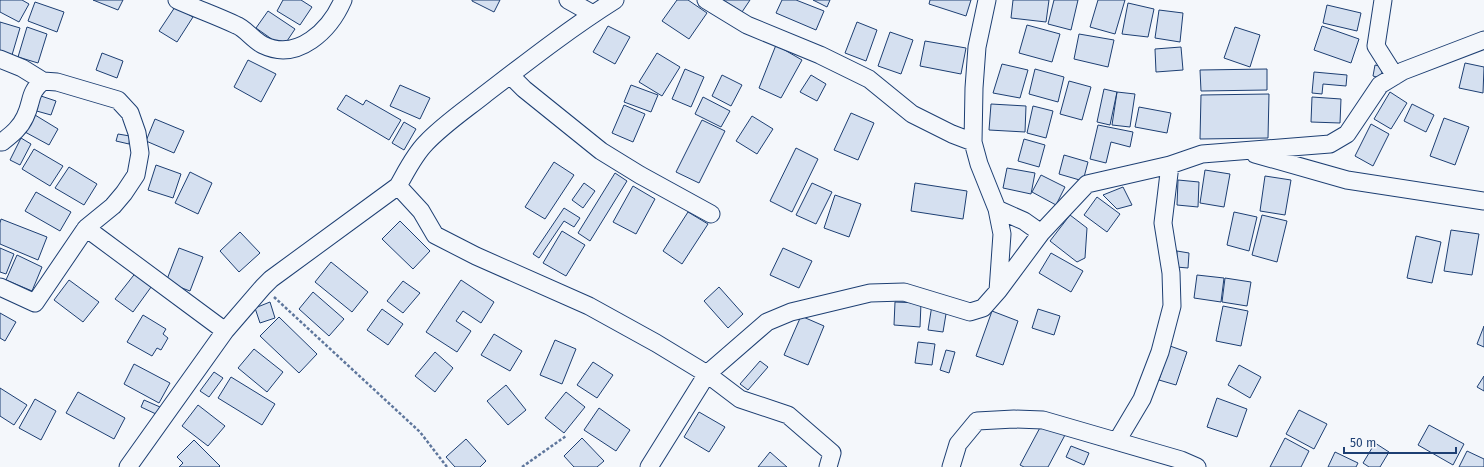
<svg xmlns="http://www.w3.org/2000/svg" width="1484" height="467" font-family="'Fira Sans',sans-serif">
  <style>
    .building { fill: #d5e0f0; stroke: #1d3f73 }
    .lines { fill: none; stroke-linecap: round; stroke-linejoin: round }
    .minor-casing { stroke: #1d3f73; stroke-width: 19 }
    .path { stroke: #5e769c; stroke-width: 2.5; stroke-dasharray: 3 2; stroke-linecap: butt }
    .minor { stroke: #f4f7fb; stroke-width: 17 }
  </style>
  <rect width="100%" height="100%" fill="#f4f7fb"/>
  <path class="building" d="M0 0H22L29 4 19 22 0 12Z
    M93 0H123L118 10Z
    M283 0H301L312 7 300 25 277 11Z
    M472 0H500L494 12 472 1Z
    M677 0H688L707 13 689 39 662 21Z
    M723 0H750L742 12Z
    M782 0H796L824 11 816 30 776 13Z
    M813 0H830L827 7Z
    M930 0H971L966 16 929 4Z
    M1013 0H1049L1046 22 1011 18Z
    M1054 0H1078L1071 30 1048 24Z
    M1098 0H1125L1115 34 1090 27Z
    M35 2 64 12 57 32 28 21Z
    M1128 3 1154 9 1148 37 1122 34Z
    M1327 5 1361 13 1357 31 1323 23Z
    M175 7 193 17 177 42 159 31Z
    M1159 10 1183 13 1180 42 1155 38Z
    M268 11 295 29 283 47 256 28Z
    M0 22 20 28 12 55 0 51Z
    M857 22 877 30 866 61 845 53Z
    M1027 25 1060 34 1052 62 1019 53Z
    M608 26 630 37 615 64 593 52Z
    M1322 26 1359 39 1351 63 1314 50Z
    M27 27 47 34 38 63 18 57Z
    M1235 27 1260 35 1250 67 1224 58Z
    M890 32 913 40 901 74 878 66Z
    M1079 34 1114 40 1108 67 1074 59Z
    M925 41 966 48 961 74 920 66Z
    M776 45 802 60 781 98 759 88Z
    M1181 47 1183 70 1156 72 1155 49Z
    M102 53 123 61 117 78 96 70Z
    M657 53 680 67 662 96 639 82Z
    M248 60 276 74 261 102 234 87Z
    M1465 63 1484 67 1483 93 1459 88Z
    M1002 64 1028 70 1020 98 993 93Z
    M1375 65 1384 67 1380 78 1373 76Z
    M685 69 704 77 691 107 672 99Z
    M1035 69 1064 77 1058 102 1029 94Z
    M1267 69V90L1201 91 1200 70Z
    M1314 72 1347 75 1346 86 1323 84 1322 94 1312 93Z
    M722 75 742 85 731 106 712 96Z
    M811 75 826 84 817 101 800 92Z
    M1069 81 1091 87 1082 120 1060 114Z
    M400 85 430 98 420 119 390 106Z
    M631 85 658 95 651 112 624 102Z
    M1104 89 1117 92 1110 125 1097 122Z
    M1117 92 1135 94 1130 127 1112 125Z
    M1390 92 1407 103 1391 129 1374 119Z
    M1269 94 1268 138 1200 139 1201 95Z
    M38 95 56 101 51 115 33 110Z
    M346 95 363 105 366 100 401 120 389 140 337 109Z
    M703 97 730 111 721 127 695 114Z
    M1312 97 1341 99 1340 123 1311 122Z
    M991 104 1026 106 1025 132 989 130Z
    M1412 104 1434 115 1426 132 1404 121Z
    M624 105 645 114 633 142 612 133Z
    M1033 106 1053 111 1046 138 1027 133Z
    M1139 107 1171 113 1167 133 1135 127Z
    M851 113 874 123 858 160 834 150Z
    M35 115 58 129 49 145 25 132Z
    M752 116 773 129 757 154 736 141Z
    M1444 118 1469 127 1455 165 1430 156Z
    M155 119 184 131 174 153 146 141Z
    M702 120 725 131 699 183 676 172Z
    M404 122 416 129 404 150 392 143Z
    M1371 124 1389 134 1373 166 1355 156Z
    M1098 125 1133 132 1130 147 1111 142 1106 163 1090 159Z
    M118 134 130 136 129 144 116 141Z
    M21 138 31 144 20 165 10 160Z
    M1024 139 1045 145 1039 167 1018 161Z
    M796 148 818 159 792 212 770 201Z
    M34 149 63 166 50 186 22 169Z
    M1064 155 1088 162 1083 181 1059 174Z
    M554 162 574 175 545 219 525 207Z
    M156 165 181 174 173 198 148 190Z
    M69 167 97 184 84 205 55 188Z
    M1007 168 1035 173 1031 194 1003 188Z
    M1205 170 1230 174 1224 207 1200 203Z
    M190 172 212 183 198 214 175 203Z
    M615 173 627 181 590 241 578 233Z
    M1041 175 1065 187 1056 205 1032 192Z
    M1265 176 1291 180 1285 215 1260 211Z
    M1178 180 1199 182 1198 207 1177 205Z
    M584 183 595 191 583 208 572 200Z
    M812 183 832 192 816 224 796 215Z
    M915 183 967 191 963 219 911 211Z
    M633 186 655 199 636 234 613 222Z
    M1123 187 1132 205 1117 209 1103 195Z
    M36 192 71 212 60 231 25 211Z
    M835 195 861 204 849 237 824 228Z
    M1097 197 1120 214 1107 232 1084 215Z
    M564 208 580 218 574 227 564 221 539 258 533 254Z
    M688 212 708 224 682 264 663 251Z
    M1234 212 1257 217 1249 251 1227 245Z
    M1070 215 1087 228 1085 258 1077 262 1050 241Z
    M1262 215 1287 221 1277 262 1252 255Z
    M1 219 47 237 38 260 0 244V223Z
    M400 221 430 251 413 269 382 239Z
    M1451 230 1479 234 1472 275 1444 271Z
    M562 231 585 245 566 276 543 263Z
    M240 232 260 253 239 272 220 251Z
    M1416 236 1441 242 1432 283 1407 278Z
    M0 248 14 254 6 274 0 272Z
    M179 248 203 257 190 291 166 282Z
    M783 248 812 261 799 288 770 275Z
    M1177 251 1189 253 1188 268 1176 267Z
    M1051 253 1083 271 1071 292 1039 273Z
    M17 255 42 267 32 291 6 280Z
    M331 262 368 292 352 312 315 282Z
    M137 271 154 283 133 312 115 299Z
    M1197 275 1224 278 1221 302 1194 298Z
    M1225 278 1251 282 1247 306 1222 302Z
    M69 280 99 302 83 322 54 300Z
    M461 280 494 302 481 323 463 311 456 321 471 331 457 352 426 332Z
    M403 281 420 293 403 313 387 301Z
    M719 287 743 314 728 328 704 301Z
    M313 292 344 319 329 336 299 309Z
    M270 302 275 318 260 323 255 308Z
    M895 302 921 303 920 327 894 325Z
    M932 305 947 308 943 332 928 330Z
    M1223 306 1248 311 1241 346 1216 341Z
    M382 309 403 324 388 345 367 330Z
    M1038 309 1060 316 1054 335 1032 328Z
    M992 311 1018 321 1003 365 976 356Z
    M0 313 16 322 5 341 0 338Z
    M143 315 166 329 163 334 168 338 161 350 157 348 152 356 127 342Z
    M801 316 824 326 808 365 784 355Z
    M279 317 317 354 299 373 260 336Z
    M1484 326V347L1477 344Z
    M494 334 522 351 510 371 481 355Z
    M555 340 576 349 562 384 540 375Z
    M918 342 935 344 932 365 915 363Z
    M1170 346 1187 352 1176 385 1159 380Z
    M254 349 283 372 267 392 238 368Z
    M946 350 955 352 949 373 940 370Z
    M435 352 453 368 435 392 415 376Z
    M760 361 768 367 748 390 740 384Z
    M593 362 613 375 597 398 577 385Z
    M134 364 170 383 159 403 124 384Z
    M1239 365 1261 377 1250 398 1228 385Z
    M214 372 223 378 209 397 200 391Z
    M1484 376V391L1477 387Z
    M231 377 275 404 262 425 218 398Z
    M506 385 526 410 508 425 487 401Z
    M0 388 27 405 14 425 0 416Z
    M78 392 125 418 114 439 66 413Z
    M566 392 585 407 564 433 545 418Z
    M1217 398 1247 409 1237 437 1207 427Z
    M35 399 56 411 41 440 19 428Z
    M144 400 160 407 156 414 141 407Z
    M198 405 225 426 208 446 182 426Z
    M599 408 630 430 616 451 584 430Z
    M1299 410 1327 424 1314 449 1286 434Z
    M699 412 725 427 709 452 684 437Z
    M1043 422 1065 435 1048 467H1024L1020 465Z
    M1429 425 1464 444 1453 465 1418 445Z
    M582 438 604 461 597 467H574L564 456Z
    M1285 438 1309 451 1301 467H1270Z
    M466 439 486 461 480 467H455L446 457Z
    M194 440 220 466 219 467H179L183 463 177 457Z
    M1375 443 1389 452 1380 467H1369L1363 463Z
    M1071 446 1089 453 1084 465 1066 457Z
    M1467 451 1484 459V467H1459Z
    M770 452 787 467H758Z
    M1335 452 1358 463 1356 467H1328Z"/>
  <g class="lines">
    <defs>
      <path id="minor" d="M177 0C197 9 217 16 236 25 245 28 253 40 263 45 298 62 330 30 343 0
        M568 0 593 14
        M706 0 747 25 820 55 869 79 912 114 952 134 973 142
        M987 0 977 47 974 88 973 142 979 164 997 209 1002 234 998 291
        M1383 0 1376 46 1395 76
        M0 59 22 68 43 81
        M510 75 524 89 601 151 640 175 711 214
        M0 142H2C12 134 20 128 25 117 33 101 28 93 43 81L57 82 118 100 130 113 137 133 140 153 136 175 124 193 113 206 86 228 225 331
        M1255 154 1347 180 1484 201
        M398 186 421 211 435 235 476 256 589 306 656 343 707 374 740 399 788 415 832 453 828 467
        M997 209 1024 221 1041 233
        M0 287 35 303 86 228
        M1117 441 1142 399 1160 352 1172 306 1171 273 1163 223 1170 165
        M128 467 225 331 263 287 271 279 398 186C406 172 414 155 426 143 443 125 465 110 484 95 527 62 569 29 615 0
        M649 467 707 374 767 322 791 312 870 293 904 292 970 312 983 308 998 291 1041 233 1087 184 1170 165 1202 154 1330 144 1347 134 1380 85 1403 71 1484 40
        M951 467 958 444 977 421 1014 419 1043 420 1181 460 1197 467"/>
    </defs>
    <use href="#minor" class="minor-casing"/>
    <path class="path" d="M274 297 420 432 447 467
      M522 467 566 436"/>
    <use href="#minor" class="minor"/>
  </g>
  <path d="M1344 447v6h112v-6" fill="none" stroke="#1d3f73" stroke-width="2"/>
  <text x="1350" y="447" font-size="12" fill="#1d3f73" stroke="#f4f7fb" stroke-width="3" paint-order="stroke">50 m</text>
</svg>
